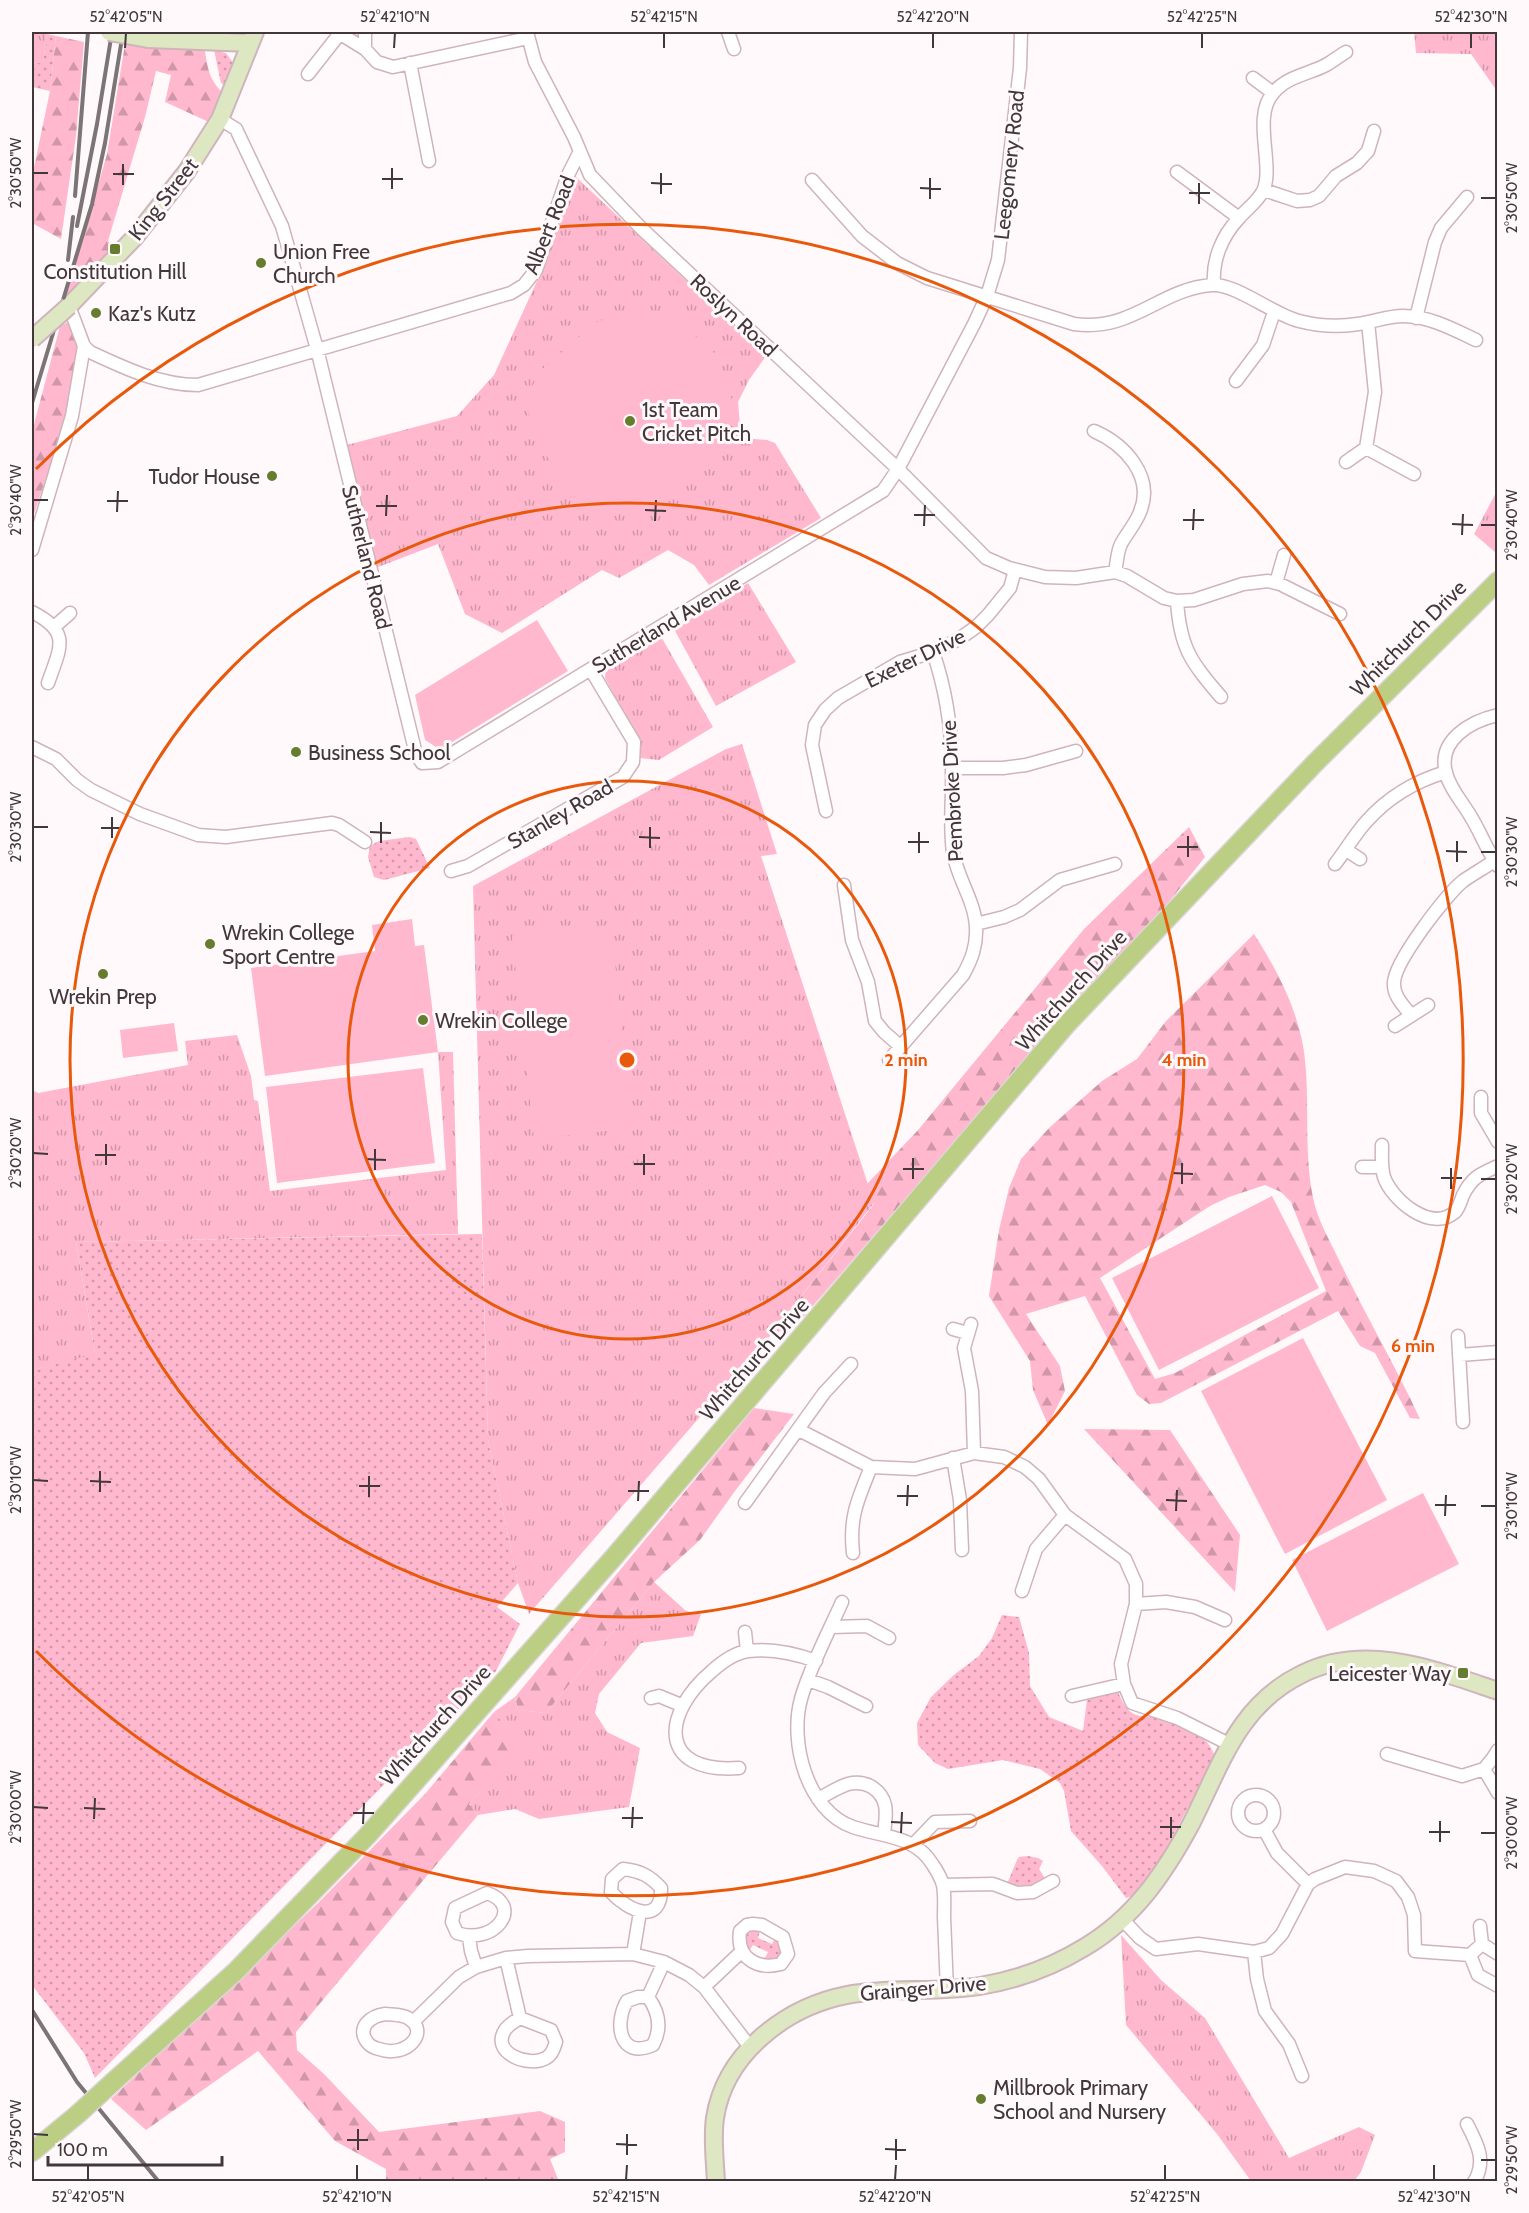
<svg xmlns="http://www.w3.org/2000/svg" width="1529" height="2213" font-family="Cabin,sans-serif">
  <style>
    .grass { fill: url(#grass-dots) }
    .forest { fill: url(#forest-firs); fill-rule: evenodd }
    .park { fill: url(#park-tufts) }
    .garden { fill: #ffb8ce }
    .lines { fill: none; stroke-linecap: round; stroke-linejoin: round }
    .street-casing { stroke: #cfb4bc; stroke-width: 15 }
    .secondary-casing { stroke: #cfb4bc; stroke-width: 20 }
    .primary-casing { stroke: #d9d7d8; stroke-width: 21 }
    .street { stroke: #fff; stroke-width: 12 }
    .secondary { stroke: #dde7c1; stroke-width: 16 }
    .primary { stroke: #bbce83; stroke-width: 18 }
    .rail { stroke: #7d7477; stroke-width: 4 }
    .secondary-bridge-casing { stroke: #cfb4bc; stroke-width: 20; stroke-linecap: butt }
    .primary-bridge-casing { stroke: #d9d7d8; stroke-width: 21; stroke-linecap: butt }
    .secondary-bridge { stroke: #dde7c1; stroke-width: 16 }
    .primary-bridge { stroke: #bbce83; stroke-width: 18 }
    .ticks { fill: none; stroke: #42383b; stroke-width: 2 }
    .ring { fill: none; stroke: #e8590c; stroke-width: 3 }
    .poi-dot { fill: #667c2e; stroke: #fff9fb; stroke-width: 2 }
    .labels { text-anchor: middle; dominant-baseline: central; stroke-width: 6; stroke-linejoin: round; paint-order: stroke }
    .street-label { font-size: 21px; fill: #42383b; stroke: #fff9fb }
    .poi-label { font-size: 21px; fill: #42383b; stroke: #fff9fb; text-anchor: start }
    .centre { fill: #e8590c; stroke: #fff9fb; stroke-width: 3 }
    .ring-label { font-size: 18px; text-anchor: middle; font-weight: bold; fill: #e8590c; stroke: #fff9fb; stroke-width: 6; stroke-linejoin: round; paint-order: stroke }
    .neatline { fill: none; stroke: #42383b; stroke-width: 2 }
    .ticks-label { font-size: 15px; text-anchor: middle; fill: #42383b }
  </style>
  <defs>
    <pattern id="grass-dots" width="8" height="8" patternUnits="userSpaceOnUse" patternTransform="scale(1.5)"><rect width="8" height="8" fill="#ffb8ce"/><path d="M2 2h.1M6 6h.1" fill="none" stroke="#d097a8" stroke-width="1.8" stroke-linecap="round"/></pattern>
    <pattern id="forest-firs" width="22" height="20" patternUnits="userSpaceOnUse" patternTransform="scale(1.5)"><rect width="22" height="20" fill="#ffb8ce"/><path d="M5 1l3.5 6h-7zM16 11l3.5 6h-7z" fill="#d097a8"/></pattern>
    <pattern id="park-tufts" width="24" height="20" patternUnits="userSpaceOnUse" patternTransform="scale(1.5)"><rect width="24" height="20" fill="#ffb8ce"/><path d="M3 7l-1-3M5 7V3M7 7l1-3M15 17l-1-3M17 17v-4M19 17l1-3" fill="none" stroke="#d097a8"/></pattern>
  </defs>
  <rect width="100%" height="100%" fill="#fff9fb"/>
  <path class="grass" d="M47 34 56 36 50 91 32 87V62L43 63Z
    M214 50 226 53 234 64 227 88 221 83Z
    M410 837 416 839 430 868 384 880 374 877 368 857 370 846 379 841Z
    M482 1234 488 1440 518 1583 497 1607 520 1624 496 1671 95 2078 84 2053 32 1985V1370L95 1353 76 1242Z
    M1002 1615 1019 1617 1029 1653 1030 1686 1049 1717 1083 1731 1087 1700 1118 1692C1122 1701 1125 1709 1134 1714 1139 1717 1146 1716 1152 1717 1175 1722 1205 1730 1214 1754L1197 1791 1153 1873 1138 1894 1126 1898 1102 1866 1071 1831 1064 1791 1060 1783 1040 1769 1003 1760 948 1769 935 1763 918 1745 917 1723 931 1697 955 1674 979 1656 992 1638Z
    M1028 1856 1038 1858 1043 1861 1039 1869 1046 1880 1042 1885 1017 1890 1007 1884 1017 1860 1019 1857Z
    M756 1930 760 1931 758 1938 772 1944 775 1939 779 1942 782 1950 778 1959 764 1960 768 1952 753 1945 749 1951 745 1948C744 1937 745 1933 756 1930Z"/>
  <path class="forest" d="M56 36 84 42 76 136 61 239 32 223V177L50 91Z
    M125 44 205 51C208 71 210 81 225 95L211 123 165 102 171 75 156 71 145 117 108 241 113 246 65 300 107 154Z
    M68 322 78 349 67 416 32 520V432L60 326Z
    M1189 827 1205 857 1164 908 988 1104 798 1323 770 1336 874 1204 867 1184 919 1129 1084 929Z
    M1254 934C1278 971 1301 1016 1305 1060 1310 1109 1303 1158 1315 1206 1320 1224 1331 1243 1339 1260 1365 1314 1395 1365 1420 1419L1410 1418 1375 1353 1360 1346 1338 1311 1161 1403 1149 1404 1137 1395 1085 1296 1026 1314 1060 1366 1065 1391 1048 1425 1033 1390 1030 1361 989 1296 999 1230 1009 1188 1021 1159 1049 1128 1102 1081 1137 1059 1166 1021ZM1265 1185 1281 1192 1291 1202 1326 1291 1175 1373 1155 1379 1100 1278 1210 1206 1229 1197Z
    M754 1408 794 1414 735 1491 700 1540 654 1582 546 1713 518 1710 515 1697Z
    M1084 1429 1170 1430 1240 1535 1235 1592Z
    M494 1712 522 1746 469 1804 478 1815 296 2032 297 2050 324 2074 379 2132 540 2111 565 2122V2152L550 2159 558 2179 553 2182 386 2181V2169L335 2141 258 2051 146 2130 111 2099 318 1903 425 1794Z"/>
  <path class="park" d="M32 32 47 34 43 64 32 62Z
    M1414 32H1497V91L1471 54 1416 53Z
    M575 176 766 356 749 380 738 402 741 438 767 440 775 443 821 518 709 585 694 565 668 550 619 578 602 570 502 633 465 614 438 544 373 569 343 446 457 416 494 375 548 257Z
    M1497 491 1498 550 1495 552 1474 534Z
    M748 583 796 662 716 706 674 629Z
    M659 633 713 727 659 760 639 758 640 741 605 678 606 667Z
    M742 744 777 854 761 856 874 1203 770 1336 529 1614 518 1583 488 1440 473 886 726 749Z
    M237 1035 251 1076 254 1100 258 1101 270 1191 446 1170 438 1052H453L458 1234 76 1242 95 1354 32 1370V1090L38 1093 188 1065 185 1041Z
    M654 1582 686 1611 701 1614 693 1636 641 1643 599 1694 595 1713 607 1732 640 1748 629 1807 539 1819 515 1809 478 1815 469 1804 521 1746 494 1712 515 1697 518 1710 546 1713Z
    M1121 1935 1161 1980 1205 2018 1289 2158 1359 2127 1375 2135 1361 2172 1354 2181H1251L1217 2134 1126 2025Z"/>
  <path class="garden" d="M634 310 674 317 714 353 734 405 725 446 699 475 644 508 604 516 576 498 534 438 526 399 539 372 596 322Z
    M537 620 568 671 444 747H436L425 740 415 695Z
    M412 919 415 946 424 945 438 1052 265 1076 251 968 375 951 372 925Z
    M611 925 633 1128 534 1139 512 936Z
    M174 1023 178 1051 123 1058 120 1030Z
    M423 1068 435 1163 277 1183 266 1087Z
    M1272 1196 1319 1288 1159 1370 1112 1278Z
    M1303 1338 1387 1500 1285 1554 1201 1391Z
    M1423 1493 1459 1564 1327 1631 1292 1560Z"/>
  <g class="lines">
    <defs>
      <path id="street" d="M365 32V49
        M527 32 535 62 574 137 590 175 641 228 898 469 986 558 1009 568 1045 577 1076 578 1115 572 1127 576 1164 598 1177 601 1194 600 1243 584 1268 581 1280 584 1340 614
        M728 32 734 49
        M339 33 365 49 377 62 393 67 528 38
        M410 63 429 161
        M308 74 341 32
        M1253 78 1273 93
        M220 119 236 129 282 226 317 349 416 754 422 763 438 762 883 491 898 469 974 324 987 296 998 260 1020 68 1021 32
        M1177 172 1239 218
        M812 180 862 236 897 263 927 278 1074 324C1133 332 1159 289 1212 285 1235 283 1274 315 1299 321 1318 326 1339 327 1358 324 1373 322 1388 316 1403 316 1429 316 1453 329 1476 340
        M1264 190 1297 201 1310 200 1319 196 1336 176 1357 163 1368 151 1374 131
        M1214 285C1212 260 1222 236 1239 218 1247 209 1257 202 1263 191 1275 166 1251 116 1274 92 1288 76 1309 74 1326 65 1333 61 1339 56 1346 52
        M69 306 84 346 90 352C124 368 160 385 198 385L511 293 524 285 536 270 568 175 579 153
        M1416 318 1435 242 1441 228 1467 197
        M1236 381 1263 345 1274 312
        M1094 431C1124 444 1155 476 1140 512 1136 523 1127 533 1121 544 1117 552 1117 563 1115 572
        M1366 448 1375 392 1368 322
        M1346 462 1366 448 1414 474
        M32 550 72 416 84 346
        M1276 583 1284 555
        M1177 601C1180 648 1191 662 1221 697
        M32 612C72 632 60 648 48 683
        M54 627 70 613
        M1498 715C1471 721 1437 740 1446 773 1450 789 1463 803 1471 817 1481 833 1487 851 1498 866
        M32 747 56 759 77 780 91 790 140 814 198 835 226 837 332 823 339 825 365 842
        M952 768H1003L1026 765 1076 751
        M826 811 812 745 815 725 825 710 838 698 900 662 933 652 959 639 976 627 988 615 1010 588 1015 570
        M1346 850 1360 859
        M1335 864C1346 850 1355 834 1366 822 1387 798 1416 781 1446 772
        M451 871 468 866 623 777 633 762 634 742 591 670
        M844 885 852 940 868 982 875 1021 884 1032 901 1047
        M976 924 1004 917 1020 910 1060 880 1115 864
        M1411 1015C1404 1006 1393 996 1394 983 1394 962 1446 895 1463 881 1473 874 1484 868 1494 861
        M1395 1026 1428 1005
        M889 1060 963 975C972 959 977 945 976 927 975 901 957 878 953 852 949 825 953 797 952 770 952 730 946 690 933 652
        M1481 1097V1113L1498 1142
        M1382 1145C1382 1156 1381 1167 1384 1177 1392 1200 1431 1233 1455 1212 1459 1208 1461 1200 1463 1195 1472 1177 1480 1174 1498 1166
        M1362 1167H1382
        M971 1324 964 1348 972 1391 974 1453
        M953 1329 967 1333
        M1458 1336 1463 1422
        M1460 1355 1498 1352
        M799 1430 871 1467 915 1469 974 1453 1004 1457 1025 1467 1039 1479 1065 1515 1125 1559 1136 1584V1604L1121 1664 1124 1684 1132 1703 1177 1718 1231 1745
        M953 1458 960 1500 962 1550
        M745 1503 824 1393 851 1364
        M853 1553C849 1517 858 1499 871 1467
        M1022 1591 1036 1549 1065 1515
        M842 1602C829 1631 809 1669 801 1699 789 1742 807 1811 853 1827 882 1837 915 1835 933 1865 937 1871 941 1878 943 1885 945 1895 944 1907 944 1917 945 1941 946 1966 947 1990
        M1136 1604 1166 1602 1195 1607 1225 1620
        M831 1627 867 1626 889 1638
        M745 1632 747 1651
        M808 1680 828 1687 866 1706
        M1072 1696 1124 1684
        M651 1698 659 1696 681 1705
        M1387 1754 1462 1776 1484 1769 1493 1758 1498 1750
        M739 1768C658 1774 661 1714 712 1671 722 1662 734 1653 748 1651 772 1648 794 1653 816 1661
        M1484 1769 1498 1793
        M1238 1813a18 18 0 1 1 36 0a18 18 0 1 1-36 0Z
        M818 1799C828 1794 838 1787 848 1784 856 1782 865 1783 872 1787 890 1799 886 1815 884 1834
        M1265 1831 1277 1853 1308 1884
        M913 1845 935 1822 970 1821
        M623 1869C640 1871 649 1875 661 1888 662 1927 627 1910 611 1892L612 1879Z
        M943 1885 993 1884 1017 1893 1033 1892 1053 1881
        M487 1893C525 1906 494 1946 457 1933L452 1922 455 1908Z
        M1122 1919 1140 1938 1156 1949 1198 1944 1254 1952 1269 1948 1282 1934 1308 1884 1315 1879 1345 1867 1374 1871 1396 1881 1408 1897 1414 1915 1415 1951 1470 1955 1478 1975 1498 1986
        M753 1924 762 1925 783 1937 788 1954 781 1964C757 1970 736 1958 740 1931L747 1925Z
        M1480 1926 1482 1944
        M469 1937 471 1951 476 1967
        M1254 1952 1257 1979 1265 2011 1289 2044 1302 2076
        M633 1954 640 1912
        M1470 1955 1482 1944 1498 1954
        M506 1958 520 2018
        M704 1987 741 1952
        M638 1997H648C659 2012 662 2028 653 2045 619 2060 614 2023 627 2001Z
        M648 1997 664 1962
        M385 2014C392 2015 401 2014 408 2018 431 2031 407 2059 379 2049 374 2048 370 2046 367 2042 356 2027 371 2016 385 2014Z
        M520 2018 551 2030 556 2042C554 2048 552 2055 546 2058 529 2068 490 2053 505 2030 508 2025 515 2021 520 2018Z
        M413 2022 459 1977 476 1967 506 1958 528 1956 633 1954 664 1962 689 1975 704 1987 750 2047
        M1467 2124C1477 2143 1487 2161 1474 2182"/>
      <path id="secondary" d="M148 39 250 43
        M69 306 135 237 187 171 220 119 255 32
        M716 2182C715 2160 712 2139 715 2118 725 2053 786 2007 847 1995 889 1987 937 1993 980 1986 1016 1980 1054 1966 1085 1947 1134 1918 1164 1874 1191 1824 1221 1765 1238 1705 1302 1674 1366 1642 1435 1670 1498 1691"/>
      <path id="primary" d="M113 2082 236 1971 367 1836 614 1557 1067 1024 1314 764 1498 581
        M32 2152 78 2114"/>
    </defs>
    <use href="#street" class="street-casing"/>
    <use href="#secondary" class="secondary-casing"/>
    <use href="#primary" class="primary-casing"/>
    <use href="#street" class="street"/>
    <use href="#secondary" class="secondary"/>
    <use href="#primary" class="primary"/>
    <path class="rail" d="M75 196 88 32
      M77 226 97 124 112 32
      M68 260 73 217
      M32 403 92 204 105 143 123 32
      M32 2010 77 2082 159 2182"/>
    <defs>
      <path id="secondary-bridge" d="M109 32 148 39
        M32 339 69 306"/>
      <path id="primary-bridge" d="M78 2114 113 2082"/>
    </defs>
    <use href="#secondary-bridge" class="secondary-bridge-casing"/>
    <use href="#primary-bridge" class="primary-bridge-casing"/>
    <use href="#secondary-bridge" class="secondary-bridge"/>
    <use href="#primary-bridge" class="primary-bridge"/>
  </g>
  <path class="ticks" d="M125 48 126 33M394 48 395 33M664 48V33M933 48V33M1202 48V33M1471 48V33M33 173H48M113 174H134M382 179H403M651 183 672 184M123 185V164M920 188 941 189M392 189V168M1189 193H1210M661 194V173M1481 198H1496M930 199V178M1199 204V183M33 500H48M107 501H128M376 506H397M645 510 666 511M117 512 118 491M914 515H935M386 516 387 495M1183 520H1204M655 521 656 500M1452 524 1473 525M1481 525H1496M924 526 925 505M1193 530 1194 509M1462 535 1463 514M33 827H48M101 828H122M370 832 391 833M639 837 660 838M112 838V817M908 842H929M381 843V822M1177 847H1198M650 848V827M1446 851 1467 852M1481 852H1496M919 853V832M1188 857V836M1457 862V841M33 1153 48 1154M95 1155H116M365 1159 386 1160M634 1164H655M106 1165V1144M903 1169H924M375 1170V1149M1172 1173 1193 1174M644 1175V1154M1441 1178H1462M913 1179V1158M1481 1179H1496M1182 1184V1163M1451 1189V1168M33 1480 48 1481M90 1481 111 1482M359 1486H380M628 1491H649M100 1492V1471M897 1496H918M369 1497V1476M1166 1500 1187 1501M638 1501 639 1481M1435 1505H1456M907 1506 908 1485M1481 1506H1496M1176 1511 1177 1490M1445 1516 1446 1495M33 1807 48 1808M84 1808 105 1809M353 1813H374M622 1818H643M94 1819 95 1798M891 1822 912 1823M363 1824 364 1803M1160 1827H1181M632 1828 633 1807M1429 1832H1450M901 1833 902 1812M1481 1833H1496M1171 1838V1817M1440 1842V1821M33 2134 48 2135M347 2140H368M616 2144 637 2145M885 2149 906 2150M358 2150V2129M627 2155V2134M896 2160V2139M1481 2160H1496M88 2180V2165M357 2180V2165M626 2180 627 2165M895 2180 896 2165M1165 2180V2165M1434 2180V2165"/>
  <g class="ring">
    <circle cx="627" cy="1060" r="279"/>
    <circle cx="627" cy="1060" r="557"/>
    <path d="M36 469A836 836 0 1 1 36 1651"/>
  </g>
  <g class="poi-dot">
    <rect x="109" y="243" width="12" height="12" rx="3"/>
    <circle cx="261" cy="263" r="6"/>
    <circle cx="96" cy="313" r="6"/>
    <circle cx="630" cy="421" r="6"/>
    <circle cx="272" cy="476" r="6"/>
    <circle cx="296" cy="752" r="6"/>
    <circle cx="210" cy="944" r="6"/>
    <circle cx="103" cy="974" r="6"/>
    <circle cx="423" cy="1020" r="6"/>
    <rect x="1457" y="1667" width="12" height="12" rx="3"/>
    <circle cx="981" cy="2099" r="6"/>
  </g>
  <g class="labels">
    <g class="street-label">
      <text transform="translate(1009 165) rotate(-84)">Leegomery Road</text>
      <text transform="translate(163 199) rotate(-52)">King Street</text>
      <text transform="translate(549 225) rotate(-68)">Albert Road</text>
      <text transform="translate(734 315) rotate(43)">Roslyn Road</text>
      <text transform="translate(367 557) rotate(76)">Sutherland Road</text>
      <text transform="translate(666 624) rotate(-31)">Sutherland Avenue</text>
      <text transform="translate(1408 638) rotate(-45)">Whitchurch Drive</text>
      <text transform="translate(915 658) rotate(-26)">Exeter Drive</text>
      <text transform="translate(952 791) rotate(-93)">Pembroke Drive</text>
      <text transform="translate(560 814) rotate(-30)">Stanley Road</text>
      <text transform="translate(1071 990) rotate(-48)">Whitchurch Drive</text>
      <text transform="translate(754 1359) rotate(-49)">Whitchurch Drive</text>
      <text transform="translate(435 1725) rotate(-48)">Whitchurch Drive</text>
      <text transform="translate(923 1988) rotate(-5)">Grainger Drive</text>
    </g>
    <g class="poi-label">
      <text x="273" y="251">Union Free<tspan x="273" dy="24">Church</tspan></text>
      <text x="115" y="271" text-anchor="middle">Constitution Hill</text>
      <text x="108" y="313">Kaz's Kutz</text>
      <text x="642" y="409">1st Team<tspan x="642" dy="24">Cricket Pitch</tspan></text>
      <text x="260" y="476" text-anchor="end">Tudor House</text>
      <text x="308" y="752">Business School</text>
      <text x="222" y="932">Wrekin College<tspan x="222" dy="24">Sport Centre</tspan></text>
      <text x="103" y="996" text-anchor="middle">Wrekin Prep</text>
      <text x="435" y="1020">Wrekin College</text>
      <text x="1451" y="1673" text-anchor="end">Leicester Way</text>
      <text x="993" y="2087">Millbrook Primary<tspan x="993" dy="24">School and Nursery</tspan></text>
    </g>
  </g>
  <circle cx="627" cy="1060" r="9" class="centre"/>
  <g class="ring-label">
    <text x="906" y="1066">2 min</text>
    <text x="1184" y="1066">4 min</text>
    <text x="1413" y="1352">6 min</text>
  </g>
  <rect width="1529" height="2213" fill="none" stroke="#fff9fb" stroke-width="66"/>
  <path d="M48 2156v9h174v-9" fill="none" stroke="#42383b" stroke-width="3"/>
  <text x="57" y="2156" font-size="18" fill="#42383b" stroke="#fff9fb" stroke-width="4.5" paint-order="stroke">100 m</text>
  <rect x="33" y="33" width="1463" height="2147" class="neatline"/>
  <g class="ticks-label">
    <text x="126" y="22">52°42'05"N</text>
    <text x="395" y="22">52°42'10"N</text>
    <text x="664" y="22">52°42'15"N</text>
    <text x="933" y="22">52°42'20"N</text>
    <text x="1202" y="22">52°42'25"N</text>
    <text x="1471" y="22">52°42'30"N</text>
    <text transform="translate(16 173) rotate(-90)" y="5">2°30'50"W</text>
    <text transform="translate(1512 198) rotate(-90)" y="5">2°30'50"W</text>
    <text transform="translate(16 500) rotate(-90)" y="5">2°30'40"W</text>
    <text transform="translate(1512 525) rotate(-90)" y="5">2°30'40"W</text>
    <text transform="translate(16 827) rotate(-90)" y="5">2°30'30"W</text>
    <text transform="translate(1512 852) rotate(-90)" y="5">2°30'30"W</text>
    <text transform="translate(16 1153) rotate(-90)" y="5">2°30'20"W</text>
    <text transform="translate(1512 1179) rotate(-90)" y="5">2°30'20"W</text>
    <text transform="translate(16 1480) rotate(-90)" y="5">2°30'10"W</text>
    <text transform="translate(1512 1506) rotate(-90)" y="5">2°30'10"W</text>
    <text transform="translate(16 1807) rotate(-90)" y="5">2°30'00"W</text>
    <text transform="translate(1512 1833) rotate(-90)" y="5">2°30'00"W</text>
    <text transform="translate(16 2134) rotate(-90)" y="5">2°29'50"W</text>
    <text transform="translate(1512 2160) rotate(-90)" y="5">2°29'50"W</text>
    <text x="88" y="2202">52°42'05"N</text>
    <text x="357" y="2202">52°42'10"N</text>
    <text x="626" y="2202">52°42'15"N</text>
    <text x="895" y="2202">52°42'20"N</text>
    <text x="1165" y="2202">52°42'25"N</text>
    <text x="1434" y="2202">52°42'30"N</text>
  </g>
</svg>
